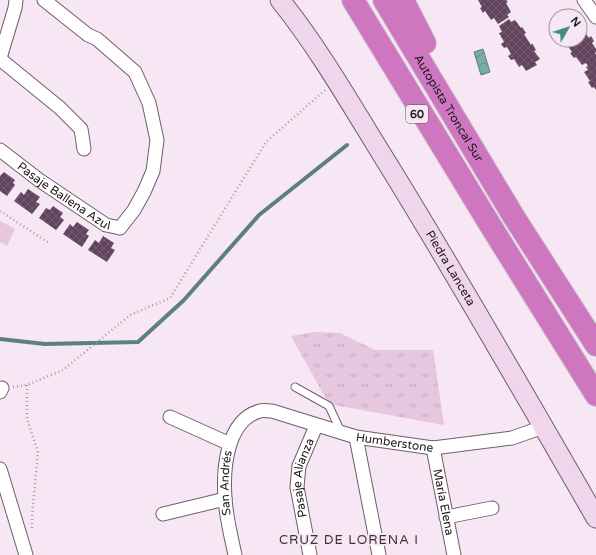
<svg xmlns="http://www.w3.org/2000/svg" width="596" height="555" font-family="'Varela Round',sans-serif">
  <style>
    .grass { fill: url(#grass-tufts) }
    .pitch { fill: #e7c6e0 }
    .water { fill: url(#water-waves); stroke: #5c807f }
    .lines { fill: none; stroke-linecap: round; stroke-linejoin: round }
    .stream { stroke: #5c807f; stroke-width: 4 }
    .building { fill: url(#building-cross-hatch) }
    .lane-casing { stroke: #6e5f6b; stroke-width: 9 }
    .street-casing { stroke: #6e5f6b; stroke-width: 15 }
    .secondary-casing { stroke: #6e5f6b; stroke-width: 21 }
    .highway-casing { stroke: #d2d1d2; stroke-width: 24 }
    .path { stroke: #a89ca5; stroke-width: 2.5; stroke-dasharray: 1 3; stroke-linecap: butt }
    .lane { stroke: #fff; stroke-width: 7 }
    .street { stroke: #fff; stroke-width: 13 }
    .secondary { stroke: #f0d6ec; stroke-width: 19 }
    .highway { stroke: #ce76c0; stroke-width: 22 }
    .labels { text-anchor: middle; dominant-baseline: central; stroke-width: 4; stroke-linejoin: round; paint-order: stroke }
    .shield { fill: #f7e6f3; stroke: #5e565c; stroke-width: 1 }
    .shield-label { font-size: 11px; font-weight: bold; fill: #1d181c }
    .street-label { font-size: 12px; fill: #1d181c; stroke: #f7e6f3 }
    .neighbourhood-label { font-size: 13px; letter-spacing: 1px; fill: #3d303a; stroke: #f7e6f3 }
  </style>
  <defs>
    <pattern id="grass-tufts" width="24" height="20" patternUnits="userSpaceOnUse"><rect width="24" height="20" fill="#e7c6e0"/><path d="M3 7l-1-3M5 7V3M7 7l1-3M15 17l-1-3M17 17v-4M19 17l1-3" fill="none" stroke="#c6a9c0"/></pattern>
    <pattern id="water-waves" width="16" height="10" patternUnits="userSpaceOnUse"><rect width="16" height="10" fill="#77ada9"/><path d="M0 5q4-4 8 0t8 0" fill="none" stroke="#618c89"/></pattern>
    <pattern id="building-cross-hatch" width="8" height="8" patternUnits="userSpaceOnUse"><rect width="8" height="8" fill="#63445e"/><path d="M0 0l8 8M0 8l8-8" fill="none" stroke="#755c71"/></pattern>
  </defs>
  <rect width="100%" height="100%" fill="#f7e6f3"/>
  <path class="grass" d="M315 332 340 333 375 350H433L444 425 329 404 291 336Z"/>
  <path class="pitch" d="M0 221 15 229 7 246 0 242Z"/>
  <path class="water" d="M483 49 490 72 481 75 474 52Z"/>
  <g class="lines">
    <path class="stream" d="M0 339 45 344 138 342 184 300 259 215 347 145"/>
  </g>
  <path class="building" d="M478 0H506L508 2 506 3 511 12 507 15 509 17 498 24 494 18 491 20 485 11 483 13 480 8 482 7Z
    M509 19 511 22 515 20 521 28 522 27 526 33 524 34 531 45 532 43 536 50 534 51 540 59 535 62 537 65 526 71 522 65 519 67 514 59 511 60 508 56 511 54 507 47 504 48 501 44 504 42 499 33 502 32 499 26Z
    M580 25 581 26 583 25 587 29 584 31 589 38 591 36 594 41 592 43 596 49V52L595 53 596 55V90L594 87 592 88 588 82 590 81 584 72 588 70 586 67 588 66 586 63 582 65 576 57 574 58 570 53 572 52 565 42 563 43 561 40H580Z
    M4 172 15 180 13 183 15 185 7 196 0 191V176Z
    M28 189 40 197 36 202 40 204 32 214 14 201 21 192 24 195Z
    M53 206 63 213 60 217 64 220 56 230 39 218 46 208 50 210Z
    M77 222 89 230 86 234 89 236 82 247 63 234 70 224 73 227Z
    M103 236 114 243 111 248 115 250 107 262 88 250 95 240 99 243Z"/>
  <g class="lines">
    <defs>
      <path id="lane" d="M295 387 329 406 341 432"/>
      <g id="street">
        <path d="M584 0 596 17"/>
        <path d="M0 58 15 8 16 0"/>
        <path d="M0 59 60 108 81 129 84 149"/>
        <path id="s1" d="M0 150 39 180 106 225 120 228 134 210 144 192 153 171 157 140 149 103 135 72 97 39 88 35 44 0"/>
        <path d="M0 392 2 388"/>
        <path d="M170 417 230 444"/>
        <path d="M356 437 379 555"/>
        <path id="s2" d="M433 448 454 555"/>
        <path d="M0 469 26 555"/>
        <path d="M163 514 225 499"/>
        <path d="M446 517 492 508"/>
        <path id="s3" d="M235 555C231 536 226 517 225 498 223 470 226 420 260 411 263 410 268 411 272 411L356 437 433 448 512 438 543 427"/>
        <path id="s4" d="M310 555 297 487 299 466 316 426"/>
      </g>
      <g id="secondary">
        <path id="s5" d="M280 0C321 51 354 110 389 166 460 281 528 400 596 518"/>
      </g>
      <g id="highway">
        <path d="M353 0 492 228 596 395"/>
        <path id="s6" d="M384 0 514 217 596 345"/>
        <path d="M403 0 425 43"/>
      </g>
    </defs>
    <use href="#lane" class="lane-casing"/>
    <use href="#street" class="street-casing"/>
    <use href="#secondary" class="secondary-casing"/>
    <use href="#highway" class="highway-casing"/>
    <path class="path" d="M0 211 49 243
      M27 385V419L38 452 32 516V529
      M13 387 27 385 63 370 130 315 170 298 266 142 325 90"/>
    <use href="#lane" class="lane"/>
    <use href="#street" class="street"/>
    <use href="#secondary" class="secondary"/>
    <use href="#highway" class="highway"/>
  </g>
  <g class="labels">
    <rect class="shield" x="406" y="105" width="22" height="18" rx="3"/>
    <g class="shield-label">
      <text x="417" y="114">60</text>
    </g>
    <g class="street-label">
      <text stroke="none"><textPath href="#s6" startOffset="126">Autopista Troncal Sur</textPath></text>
      <text stroke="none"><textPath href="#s1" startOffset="79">Pasaje Ballena Azul</textPath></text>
      <text stroke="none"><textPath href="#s5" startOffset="318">Piedra Lanceta</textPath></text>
      <text stroke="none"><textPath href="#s3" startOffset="298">Humberstone</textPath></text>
      <text stroke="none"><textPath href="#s4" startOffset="79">Pasaje Alianza</textPath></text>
      <text stroke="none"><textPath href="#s3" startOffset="73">San Andrés</textPath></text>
      <text stroke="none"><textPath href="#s2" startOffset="55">María Elena</textPath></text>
    </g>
    <g class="neighbourhood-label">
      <text x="349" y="540">CRUZ DE LORENA I</text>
    </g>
  </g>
  <g transform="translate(568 28) rotate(51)"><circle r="19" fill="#f7e6f3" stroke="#a0949d"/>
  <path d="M0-3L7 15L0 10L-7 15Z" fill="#458c87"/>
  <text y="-6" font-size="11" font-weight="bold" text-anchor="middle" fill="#1d181c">N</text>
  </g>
</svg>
